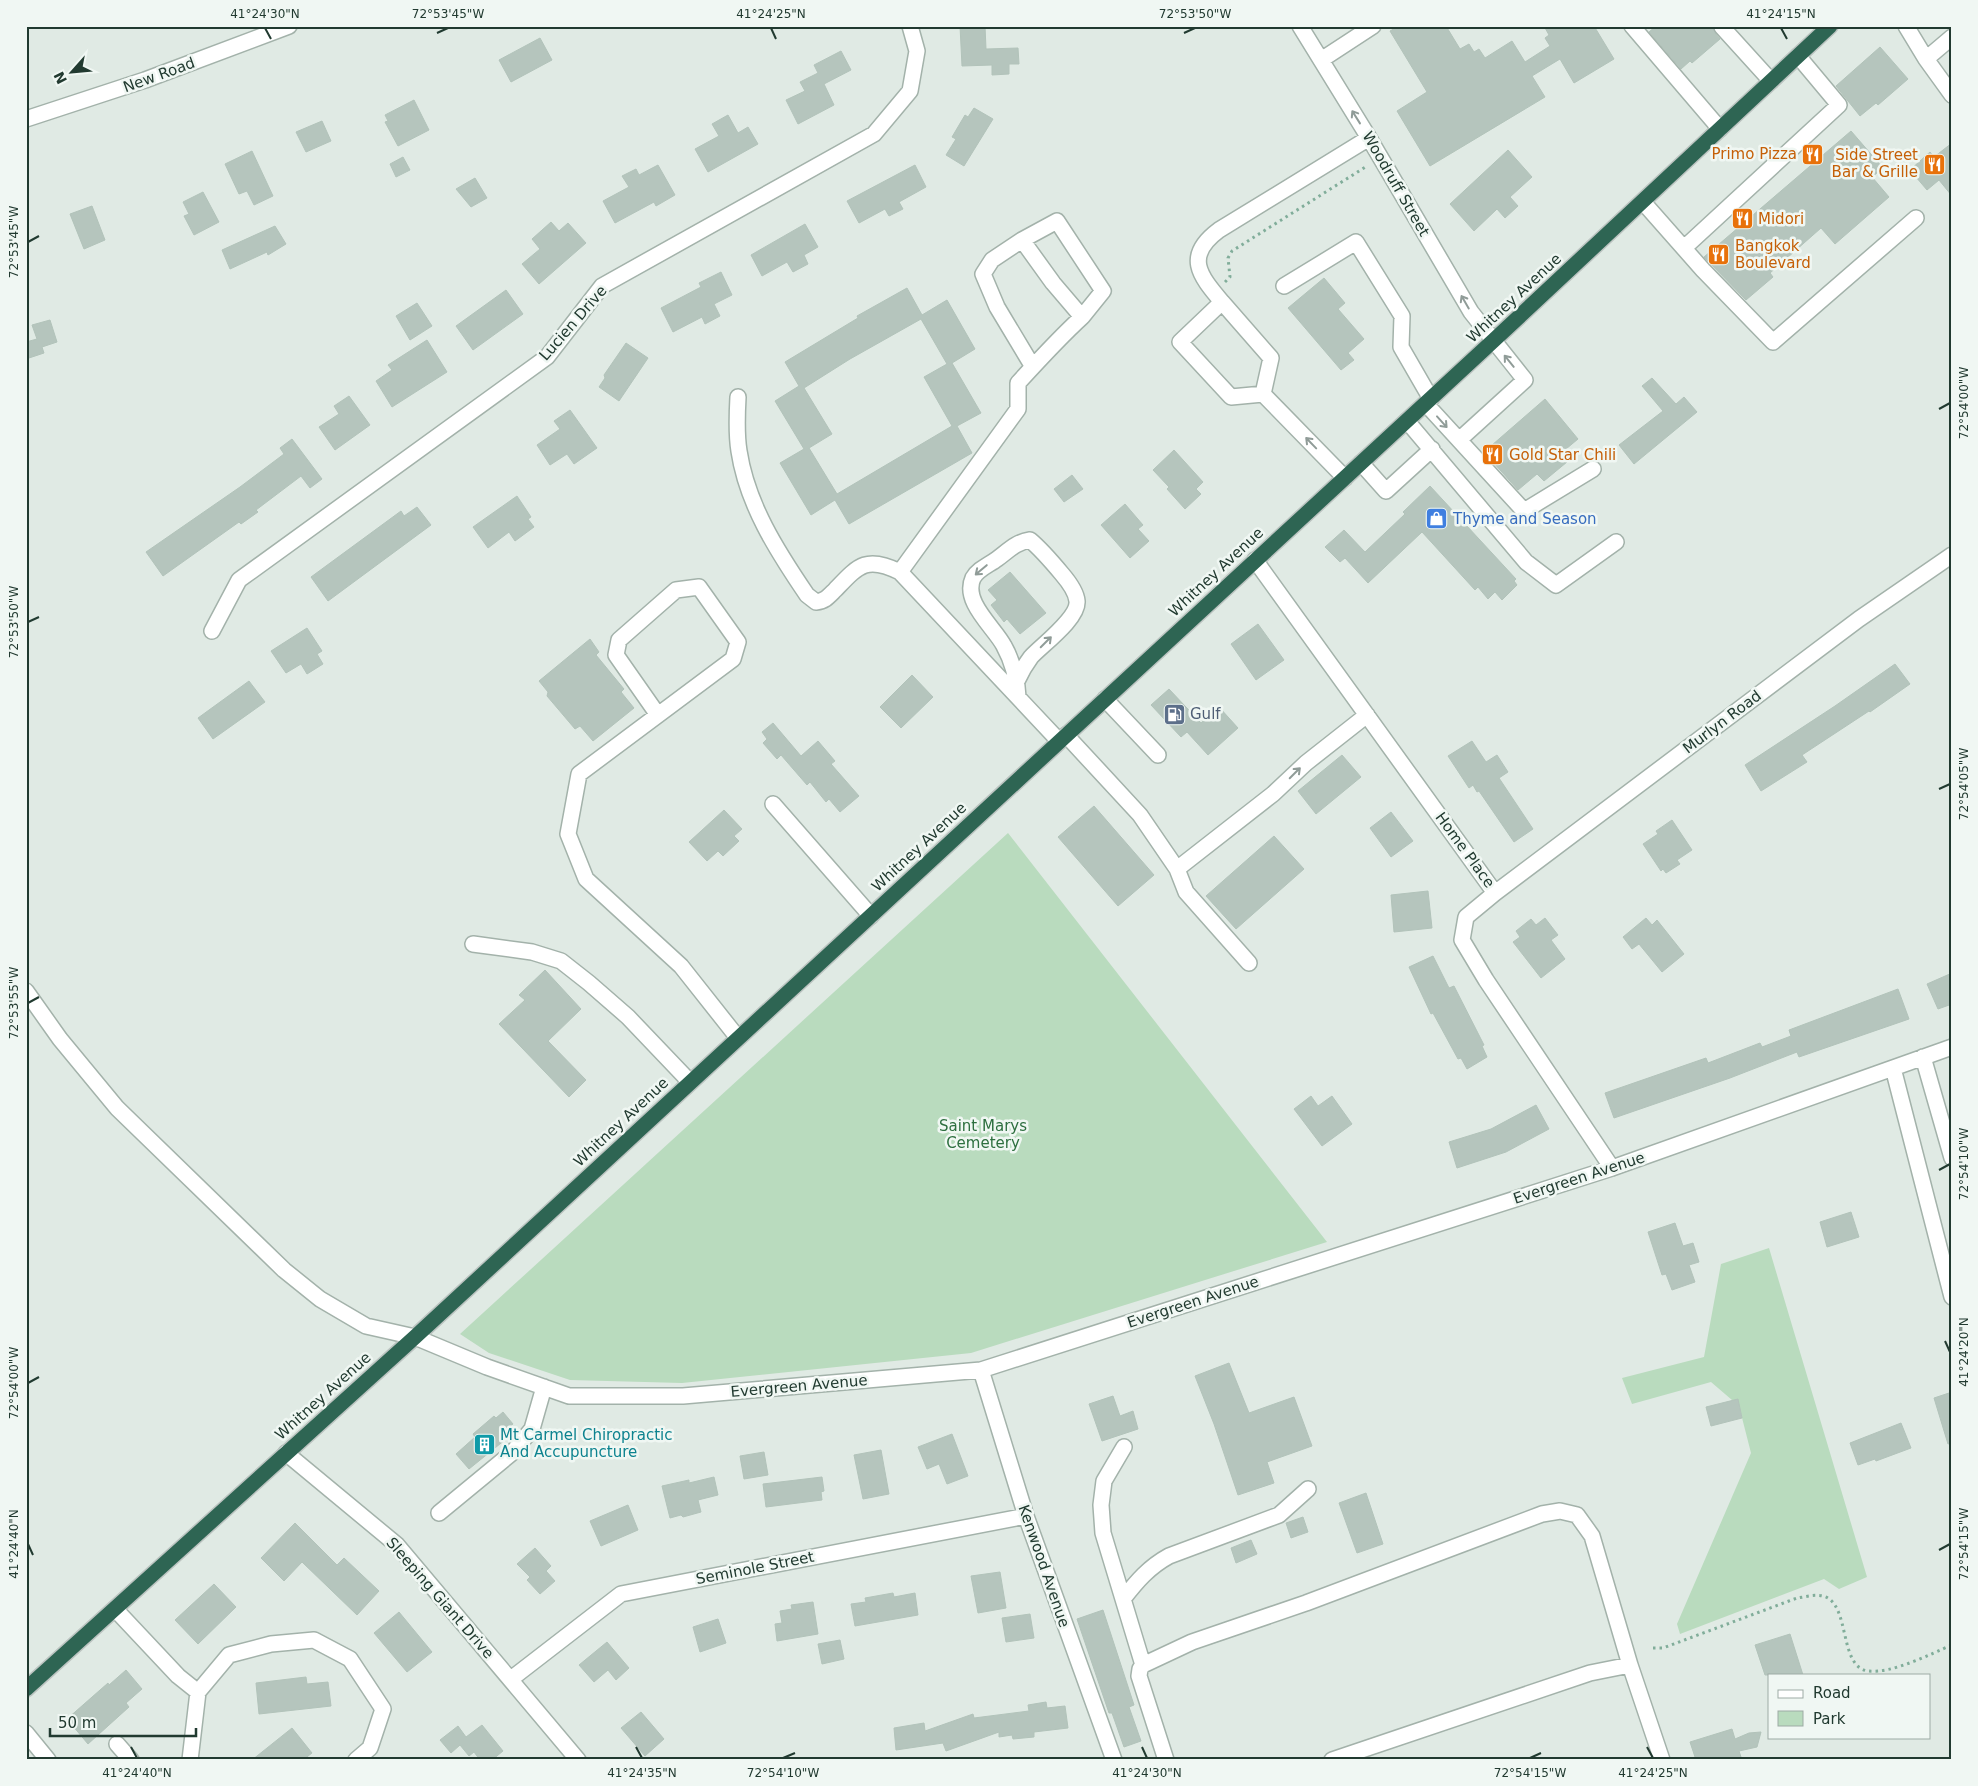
<svg xmlns="http://www.w3.org/2000/svg" width="1978" height="1786" font-family="'DejaVu Sans',sans-serif">
  <style>
    .green { fill: #b9dbbe }
    .building { fill: #b5c5bd; stroke: #b2c3ba; fill-rule: evenodd }
    .lines { fill: none; stroke-linecap: round; stroke-linejoin: round }
    .minor-casing { stroke: #a3b2aa; stroke-width: 18 }
    .highway-casing { stroke: #bcc4c1; stroke-width: 18 }
    .path { stroke: #81ad9a; stroke-width: 3; stroke-dasharray: 2.5 4; stroke-linecap: butt }
    .minor { stroke: #fff; stroke-width: 15 }
    .highway { stroke: #2e6553; stroke-width: 15 }
    .oneway { stroke: #909c98 }
    .ticks { fill: none; stroke: #213a30; stroke-width: 2 }
    .labels { text-anchor: middle; dominant-baseline: central; stroke-width: 5; stroke-linejoin: round; paint-order: stroke }
    .street-label { font-size: 15px; fill: #213a30; stroke: #f0f7f3 }
    .food-label { font-size: 15px; fill: #c56008; stroke: #f0f7f3; text-anchor: start }
    .shop-label { font-size: 15px; fill: #366cbe; stroke: #f0f7f3; text-anchor: start }
    .service-label { font-size: 15px; fill: #4e5e75; stroke: #f0f7f3; text-anchor: start }
    .park-label { font-size: 15px; fill: #2d6f3f; stroke: #f0f7f3 }
    .culture-label { font-size: 15px; fill: #0d838f; stroke: #f0f7f3; text-anchor: start }
    .neatline { fill: none; stroke: #213a30; stroke-width: 2 }
    .ticks-label { font-size: 12px; text-anchor: middle; fill: #213a30 }
  </style>
  <rect width="100%" height="100%" fill="#e0eae4"/>
  <path class="green" d="M1008 833 1327 1242 971 1353 682 1383 570 1380 489 1353 460 1334Z
    M1769 1248 1867 1577 1839 1589 1824 1579 1680 1634 1677 1624 1751 1453 1739 1406 1711 1382 1632 1404 1622 1378 1704 1357 1721 1264Z"/>
  <path class="building" d="M960 26H985L986 49 1018 48 1019 64H1009V74L992 75V65L962 66Z
    M1399 26H1446L1460 49 1469 44 1474 52 1479 49 1485 58 1512 41 1525 62 1550 46 1545 38 1549 35 1544 26H1594L1614 59 1574 83 1560 59 1532 76 1545 97 1430 166 1397 111 1427 92 1390 31Z
    M1656 26H1713L1715 33 1720 39 1692 63 1690 61 1681 69 1649 32Z
    M540 38 552 60 511 82 499 60Z
    M1880 47 1908 79 1878 105 1876 103 1860 116 1836 86Z
    M841 51 851 70 824 84 834 105 798 124 786 100 805 91 800 82 818 73 814 65Z
    M414 100 429 130 398 146 385 122 388 121 385 115Z
    M974 108 993 119 964 166 946 155 956 139 952 137 965 115 968 117Z
    M728 115 738 133 748 127 758 144 708 172 695 149 719 136 712 124Z
    M322 121 331 141 306 152 296 132Z
    M1851 131 1883 168 1872 177 1889 197 1835 244 1821 228 1770 273 1773 277 1746 300 1704 257Z
    M1952 143V196L1939 180 1927 190 1910 170 1930 152 1934 157Z
    M1508 150 1532 177 1510 197 1518 206 1505 218 1497 209 1474 231 1450 204Z
    M252 151 273 196 254 205 247 191 239 194 225 164Z
    M403 157 410 170 396 177 390 164Z
    M658 165 675 195 656 206 654 202 615 223 603 201 629 187 622 176 636 169 639 175Z
    M915 165 926 187 899 202 903 209 889 216 885 209 859 223 847 201Z
    M475 178 487 198 471 207 456 189Z
    M203 192 219 222 194 235 184 216 189 214 183 202Z
    M92 206 105 240 84 249 70 214Z
    M551 222 559 231 568 223 586 243 539 284 522 264 540 249 532 239Z
    M805 224 818 247 804 255 808 264 793 272 787 262 762 276 751 255Z
    M275 226 286 244 268 255 267 252 230 269 222 250Z
    M721 272 732 295 714 304 720 316 705 324 702 317 673 332 661 308 701 287 699 283Z
    M1324 278 1345 303 1338 309 1364 339 1348 353 1354 360 1341 370 1288 308Z
    M907 288 922 315 947 300 975 349 952 363 981 413 957 426 972 453 849 524 835 500 811 515 780 463 804 449 775 401 799 386 785 362 858 318 857 316ZM921 319 947 364 924 377 952 426 837 494 809 448 832 434 804 388 850 359Z
    M506 290 523 314 473 350 456 326Z
    M417 303 432 326 410 340 396 316Z
    M50 320 57 342 42 347 44 353 29 358 26 342 37 339 32 325Z
    M427 340 447 372 392 407 376 381 392 370 388 365Z
    M626 343 648 358 619 401 599 387 605 378 604 375Z
    M1652 378 1676 404 1684 397 1697 412 1634 464 1619 445 1663 411 1642 386Z
    M349 396 370 425 335 450 319 427 339 414 334 406Z
    M1545 399 1578 439 1560 454 1567 462 1544 481 1537 474 1518 490 1484 452Z
    M570 410 597 448 574 464 567 454 550 465 537 445 560 429 554 421Z
    M292 439 322 479 310 488 301 476 256 510 258 512 241 524 239 522 163 576 146 552 240 487 284 454 280 448Z
    M1174 450 1203 482 1196 489 1201 494 1185 509 1167 489 1169 487 1153 470Z
    M1072 475 1083 489 1064 502 1054 489Z
    M1430 486 1516 579 1514 581 1517 585 1502 600 1495 592 1488 599 1478 587 1475 590 1422 532 1368 583 1345 558 1340 562 1325 547 1344 530 1365 552 1405 514 1403 512Z
    M517 496 531 517 528 519 534 527 515 541 509 532 488 548 473 527Z
    M1125 504 1143 525 1138 529 1149 541 1130 558 1101 525Z
    M417 507 431 525 328 601 311 577 401 511 404 516Z
    M1010 572 1046 613 1020 634 1007 619 1004 622 991 605 997 600 988 590Z
    M1258 624 1284 660 1256 680 1231 644Z
    M307 628 322 651 317 654 323 664 307 674 301 664 286 673 271 651Z
    M590 639 599 652 596 655 624 689 621 692 634 708 593 741 580 726 575 729 547 696 548 692 539 681Z
    M1895 664 1910 684 1870 712 1869 711 1802 755 1807 762 1761 791 1745 765 1835 706Z
    M912 675 933 697 901 728 880 707Z
    M249 681 265 702 213 739 198 718Z
    M1169 689 1201 723 1219 707 1238 728 1208 755 1187 732 1181 737 1151 705Z
    M773 723 801 756 818 741 835 761 831 764 859 796 840 812 829 799 826 802 810 782 807 785 781 755 777 759 763 743 767 739 762 732Z
    M1472 741 1486 762 1497 755 1508 772 1499 778 1533 829 1514 842 1479 791 1477 792 1473 785 1469 788 1448 756Z
    M1342 755 1361 777 1316 814 1298 791Z
    M1094 806 1154 875 1118 906 1058 837Z
    M724 810 742 829 734 836 739 841 723 856 718 851 707 861 689 842Z
    M1391 812 1413 841 1391 857 1370 828Z
    M1672 820 1692 850 1677 860 1680 864 1666 873 1663 869 1661 871 1643 844 1658 834 1656 831Z
    M1274 836 1304 869 1236 929 1206 896Z
    M1428 891 1432 928 1394 932 1391 895Z
    M1545 918 1558 935 1551 940 1565 959 1541 978 1513 942 1520 937 1516 931 1531 919 1536 925Z
    M1646 918 1652 925 1657 920 1684 954 1662 972 1639 944 1632 949 1623 937Z
    M1433 956 1449 988 1454 986 1484 1045 1482 1046 1487 1057 1467 1069 1461 1058 1458 1059 1433 1013 1431 1014 1409 967Z
    M545 970 581 1009 548 1041 586 1080 569 1097 499 1024 525 1000 519 995Z
    M1952 973V1004L1938 1009 1927 984Z
    M1898 989 1909 1019 1799 1057 1797 1052 1730 1078 1614 1118 1605 1093 1706 1058 1708 1063 1760 1043 1762 1047 1791 1036 1789 1030Z
    M1311 1096 1318 1106 1332 1096 1352 1124 1322 1146 1294 1109Z
    M1536 1105 1549 1129 1506 1152 1457 1168 1449 1142 1491 1129Z
    M1851 1212 1859 1237 1827 1247 1820 1222Z
    M1675 1223 1683 1246 1693 1243 1699 1262 1689 1265 1695 1282 1672 1290 1666 1274 1662 1275 1648 1232Z
    M1229 1363 1249 1413 1294 1397 1312 1446 1267 1462 1274 1483 1238 1495 1214 1424 1195 1376Z
    M1952 1392V1443L1948 1444 1934 1398Z
    M1113 1396 1120 1416 1133 1411 1138 1429 1102 1441 1089 1404Z
    M1738 1399 1742 1418 1711 1426 1706 1407Z
    M503 1412 513 1424 506 1430 511 1435 469 1469 456 1454 475 1437 473 1434 494 1416 496 1418Z
    M1901 1423 1911 1448 1876 1461 1875 1459 1858 1465 1850 1443Z
    M952 1434 968 1476 947 1484 939 1464 927 1469 918 1447Z
    M881 1450 889 1494 863 1499 854 1455Z
    M764 1452 768 1475 744 1479 740 1456Z
    M714 1477 718 1495 698 1500 701 1512 683 1517 681 1515 670 1518 662 1486 689 1480V1483Z
    M822 1477 824 1491 821 1492 822 1500 766 1507 763 1484Z
    M1366 1493 1383 1544 1357 1553 1339 1503Z
    M628 1505 638 1530 601 1546 590 1521Z
    M1303 1517 1308 1532 1291 1538 1286 1523Z
    M295 1523 337 1565 344 1558 379 1591 357 1615 302 1562 284 1581 261 1558Z
    M1251 1540 1257 1554 1236 1563 1231 1548Z
    M535 1548 551 1566 546 1571 555 1581 540 1594 527 1580 530 1577 517 1564Z
    M1000 1572 1006 1608 978 1613 971 1576Z
    M214 1584 236 1607 198 1644 175 1620Z
    M893 1593 894 1597 915 1593 918 1615 855 1626 851 1604 866 1602 865 1598Z
    M813 1602 818 1634 777 1641 775 1624 782 1623 780 1611 792 1609 791 1605Z
    M1103 1610 1134 1705 1129 1707 1141 1741 1124 1747 1112 1713H1109L1077 1619Z
    M399 1612 432 1652 407 1672 374 1633Z
    M1030 1614 1034 1638 1006 1642 1002 1618Z
    M718 1619 726 1643 700 1652 693 1627Z
    M1790 1634 1803 1675H1765L1755 1645Z
    M840 1640 844 1659 822 1664 818 1644Z
    M607 1642 629 1668 616 1680 608 1670 594 1682 579 1665Z
    M126 1670 142 1689 126 1703 129 1707 88 1744 67 1719 108 1683 109 1685Z
    M306 1677 307 1684 328 1682 331 1706 259 1714 256 1683Z
    M1046 1702 1047 1708 1065 1706 1068 1728 1034 1732V1737L1013 1739 1012 1735 999 1737V1732L946 1751 943 1743 896 1750 894 1728 924 1723 925 1731 973 1714 974 1718 1029 1711 1028 1705Z
    M641 1712 664 1739 645 1756 621 1728Z
    M482 1725 503 1751 492 1760H480L474 1752 469 1756 460 1745 451 1753 440 1740 458 1726 466 1737Z
    M292 1728 312 1753 303 1760H252Z
    M1732 1729 1735 1739 1749 1733 1761 1732 1757 1747 1739 1751 1741 1757 1731 1760H1696L1690 1742Z"/>
  <g class="lines">
    <defs>
      <path id="minor" d="M1300 26 1369 138 1471 312 1525 380 1459 440
        M1632 26 1720 129
        M1906 26 1926 59 1952 95
        M1722 27 1771 81
        M1926 59 1952 37
        M1321 60 1373 26
        M26 119 145 80 289 26
        M1643 202 1703 270 1773 342 1916 218
        M1022 240 1057 221 1103 291 1082 317
        M1684 248 1839 105 1798 56
        M1284 286 1356 242 1402 316 1401 347 1431 399
        M1222 302 1271 358 1263 394
        M1263 394 1231 397 1180 342 1222 302C1199 275 1184 256 1219 230L1369 138
        M1263 394 1345 478
        M738 397C737 415 736 433 739 451 747 504 777 551 807 595L816 602C825 601 828 597 835 590 858 566 866 555 900 572L1059 741
        M1426 404 1524 511 1593 469
        M1407 421 1526 562 1556 585 1616 542
        M1361 463 1386 491 1432 449
        M1255 560 1495 893 1466 917 1462 940 1486 980 1612 1168
        M900 572 1018 409V383C1039 360 1059 338 1082 317L1053 283 1022 240 992 260 983 274 997 307 1033 367
        M212 631 239 580 547 357 602 286 874 134 910 91 917 51 910 26
        M1017 681C1021 672 1025 665 1031 657 1042 645 1079 618 1077 601 1076 591 1068 581 1062 574 1052 562 1042 550 1030 540 1016 542 1008 551 997 559 989 565 978 569 973 578 962 602 995 628 1004 646 1013 662 1017 679 1018 697
        M1105 699 1158 755
        M658 715 616 655 619 640 676 590 699 587 738 642 733 659 579 774 568 834 586 879 681 966 738 1038
        M1066 735 1140 815 1177 869 1273 794 1306 763 1367 715
        M773 804 871 916
        M1177 869 1186 892 1249 963
        M1495 893 1859 619 1952 555
        M473 944 532 952 561 961 589 983 628 1017 690 1082
        M26 991 60 1039 117 1108 284 1270 320 1299 366 1326 415 1337 487 1367 569 1396H683L981 1370 1612 1168 1952 1047
        M1923 1057 1952 1158
        M1893 1068 1952 1297
        M981 1370 1026 1516 1114 1760
        M1124 1447 1104 1481 1101 1505 1103 1533 1143 1665
        M286 1453 397 1545 578 1760
        M439 1513 513 1452 532 1429 544 1387
        M1123 1599C1137 1581 1149 1567 1169 1556L1279 1515 1308 1489
        M115 1609 178 1676 198 1692
        M511 1679 621 1594 1026 1516
        M26 1733 48 1760
        M117 1744 131 1760
        M190 1760 198 1692 229 1655 271 1644 314 1640 350 1659 383 1709 370 1748 356 1760
        M1166 1760 1139 1676 1140 1669 1143 1665 1192 1642 1306 1603 1542 1514 1560 1511 1577 1515 1592 1536 1630 1665
        M1332 1760 1590 1673 1630 1665 1662 1760"/>
      <path id="highway" d="M26 1689 415 1337 1493 341 1830 26"/>
    </defs>
    <use href="#minor" class="minor-casing"/>
    <use href="#highway" class="highway-casing"/>
    <path class="path" d="M1225 282 1230 277 1228 258 1232 251 1367 166
      M1653 1648H1663L1797 1598C1805 1597 1814 1594 1823 1596 1851 1603 1838 1667 1868 1671 1892 1674 1930 1654 1952 1645"/>
    <use href="#minor" class="minor"/>
    <use href="#highway" class="highway"/>
  </g>
  <defs><path id="oneway-shaft" d="M-6 0H5M1.5-3L5.5 0L1.5 3" fill="none" stroke-width="1.6" stroke-linecap="round" stroke-linejoin="round" transform="scale(1.25)"/></defs>
  <g class="oneway">
    <use href="#oneway-shaft" transform="translate(1356 117) rotate(-122)"/>
    <use href="#oneway-shaft" transform="translate(1465 302) rotate(-120)"/>
    <use href="#oneway-shaft" transform="translate(1509 361) rotate(-129)"/>
    <use href="#oneway-shaft" transform="translate(1442 422) rotate(48)"/>
    <use href="#oneway-shaft" transform="translate(1311 443) rotate(-134)"/>
    <use href="#oneway-shaft" transform="translate(981 570) rotate(140)"/>
    <use href="#oneway-shaft" transform="translate(1046 642) rotate(-45)"/>
    <use href="#oneway-shaft" transform="translate(1295 773) rotate(-45)"/>
  </g>
  <path class="ticks" d="M265 28 271 39M771 28 776 39M1781 28 1787 39M437 33 448 28M1184 33 1195 28M28 242 39 236M1939 409 1950 403M28 622 39 617M1939 789 1950 784M28 1003 39 997M1939 1170 1950 1164M1945 1341 1950 1352M28 1383 39 1377M28 1544 33 1555M1939 1550 1950 1544M131 1747 137 1758M636 1747 642 1758M1142 1747 1147 1758M1647 1747 1653 1758M783 1758 795 1753M1530 1758 1541 1753"/>
  <defs>
    <symbol id="restaurant-square" viewBox="-11 -11 22 22"><rect x="-9" y="-9" width="18" height="18" rx="4" fill="#e8710a" stroke="#f0f7f3"/><path d="M-5-6h1v4h1v-4h1v4h1v-4h1v5L-1.5 .5V6h-2V.5L-5-1ZM5-6V6H3V1.5H1.5Q1.5-4 5-6Z" fill="#fff"/></symbol>
    <symbol id="shop-square" viewBox="-11 -11 22 22"><rect x="-9" y="-9" width="18" height="18" rx="4" fill="#3f7fe0" stroke="#f0f7f3"/><path d="M-5-2.5h2.3a2.7 3.5 0 0 1 5.4 0H5L5.5 6h-11ZM-1.5-2.5h3a1.5 2.3 0 0 0-3 0Z" fill="#fff"/></symbol>
    <symbol id="fuel-square" viewBox="-11 -11 22 22"><rect x="-9" y="-9" width="18" height="18" rx="4" fill="#5c6f8a" stroke="#f0f7f3"/><path d="M-5.5-6h7V0h2V4h1.3V-2.5L3-4.5l.8-.8L6-3V5H2.5V1h-1V6h-7ZM-4.2-4.7v3.2H.2V-4.7Z" fill="#fff"/></symbol>
    <symbol id="building-square" viewBox="-11 -11 22 22"><rect x="-9" y="-9" width="18" height="18" rx="4" fill="#0f9aa8" stroke="#f0f7f3"/><path d="M-4-6H4V6H1V3H-1V6H-4ZM-2.5-4.3h1.7v1.8h-1.7ZM.8-4.3h1.7v1.8H.8ZM-2.5-1h1.7V.8h-1.7ZM.8-1h1.7V.8H.8Z" fill="#fff"/></symbol>
  </defs>
  <g fill-rule="evenodd">
    <use href="#restaurant-square" x="1800" y="142" width="25" height="25"/>
    <use href="#restaurant-square" x="1922" y="152" width="25" height="25"/>
    <use href="#restaurant-square" x="1730" y="206" width="25" height="25"/>
    <use href="#restaurant-square" x="1706" y="242" width="25" height="25"/>
    <use href="#restaurant-square" x="1480" y="442" width="25" height="25"/>
    <use href="#shop-square" x="1424" y="506" width="25" height="25"/>
    <use href="#fuel-square" x="1162" y="702" width="25" height="25"/>
    <use href="#building-square" x="472" y="1432" width="25" height="25"/>
  </g>
  <g class="labels">
    <g class="street-label">
      <text transform="translate(159 75) rotate(-20)">New Road</text>
      <text transform="translate(1396 184) rotate(60)">Woodruff Street</text>
      <text transform="translate(1514 298) rotate(-43)">Whitney Avenue</text>
      <text transform="translate(573 323) rotate(-49)">Lucien Drive</text>
      <text transform="translate(1216 572) rotate(-43)">Whitney Avenue</text>
      <text transform="translate(1722 722) rotate(-37)">Murlyn Road</text>
      <text transform="translate(919 847) rotate(-43)">Whitney Avenue</text>
      <text transform="translate(1465 850) rotate(54)">Home Place</text>
      <text transform="translate(621 1122) rotate(-43)">Whitney Avenue</text>
      <text transform="translate(1579 1178) rotate(-18)">Evergreen Avenue</text>
      <text transform="translate(1193 1302) rotate(-18)">Evergreen Avenue</text>
      <text transform="translate(799 1386) rotate(-5)">Evergreen Avenue</text>
      <text transform="translate(323 1396) rotate(-42)">Whitney Avenue</text>
      <text transform="translate(1044 1566) rotate(71)">Kenwood Avenue</text>
      <text transform="translate(755 1568) rotate(-11)">Seminole Street</text>
      <text transform="translate(440 1598) rotate(49)">Sleeping Giant Drive</text>
    </g>
    <g class="food-label">
      <text x="1797" y="154" text-anchor="end">Primo Pizza</text>
      <text x="1918" y="155" text-anchor="end">Side Street<tspan x="1918" dy="17">Bar &amp; Grille</tspan></text>
      <text x="1758" y="219">Midori</text>
      <text x="1735" y="246">Bangkok<tspan x="1735" dy="17">Boulevard</tspan></text>
      <text x="1509" y="455">Gold Star Chili</text>
    </g>
    <g class="shop-label">
      <text x="1453" y="519">Thyme and Season</text>
    </g>
    <g class="service-label">
      <text x="1190" y="714">Gulf</text>
    </g>
    <g class="park-label">
      <text x="983" y="1126">Saint Marys<tspan x="983" dy="17">Cemetery</tspan></text>
    </g>
    <g class="culture-label">
      <text x="500" y="1435">Mt Carmel Chiropractic<tspan x="500" dy="17">And Accupuncture</tspan></text>
    </g>
  </g>
  <rect width="1978" height="1786" fill="none" stroke="#f0f7f3" stroke-width="55"/>
  <rect x="1768" y="1674" width="162" height="65" fill="#f0f7f3" stroke="#9daba5"/>
  <rect x="1778" y="1690" width="25" height="8" fill="#ffffff" stroke="#9daba5"/>
  <text x="1813" y="1698" font-size="15" fill="#213a30">Road</text>
  <rect x="1778" y="1711" width="25" height="15" fill="#b9dbbe" stroke="#9daba5"/>
  <text x="1813" y="1724" font-size="15" fill="#213a30">Park</text>
  <g transform="translate(72 72) rotate(243)" stroke="#f0f7f3" stroke-width="4" paint-order="stroke">
  <path d="M0-4L9 19L0 12L-9 19Z" fill="#213a30"/>
  <text y="-8" font-size="14" font-weight="bold" text-anchor="middle" fill="#213a30">N</text>
  </g>
  <path d="M50 1728v8h146v-8" fill="none" stroke="#213a30" stroke-width="2.5"/>
  <text x="58" y="1728" font-size="15" fill="#213a30" stroke="#f0f7f3" stroke-width="4" paint-order="stroke">50 m</text>
  <rect x="28" y="28" width="1922" height="1730" class="neatline"/>
  <g class="ticks-label">
    <text x="265" y="18">41°24'30"N</text>
    <text x="448" y="18">72°53'45"W</text>
    <text x="771" y="18">41°24'25"N</text>
    <text x="1195" y="18">72°53'50"W</text>
    <text x="1781" y="18">41°24'15"N</text>
    <text transform="translate(14 242) rotate(-90)" y="4">72°53'45"W</text>
    <text transform="translate(1964 403) rotate(-90)" y="4">72°54'00"W</text>
    <text transform="translate(14 622) rotate(-90)" y="4">72°53'50"W</text>
    <text transform="translate(1964 784) rotate(-90)" y="4">72°54'05"W</text>
    <text transform="translate(14 1003) rotate(-90)" y="4">72°53'55"W</text>
    <text transform="translate(1964 1164) rotate(-90)" y="4">72°54'10"W</text>
    <text transform="translate(1964 1352) rotate(-90)" y="4">41°24'20"N</text>
    <text transform="translate(14 1383) rotate(-90)" y="4">72°54'00"W</text>
    <text transform="translate(14 1544) rotate(-90)" y="4">41°24'40"N</text>
    <text transform="translate(1964 1544) rotate(-90)" y="4">72°54'15"W</text>
    <text x="137" y="1777">41°24'40"N</text>
    <text x="642" y="1777">41°24'35"N</text>
    <text x="783" y="1777">72°54'10"W</text>
    <text x="1147" y="1777">41°24'30"N</text>
    <text x="1530" y="1777">72°54'15"W</text>
    <text x="1653" y="1777">41°24'25"N</text>
  </g>
</svg>
